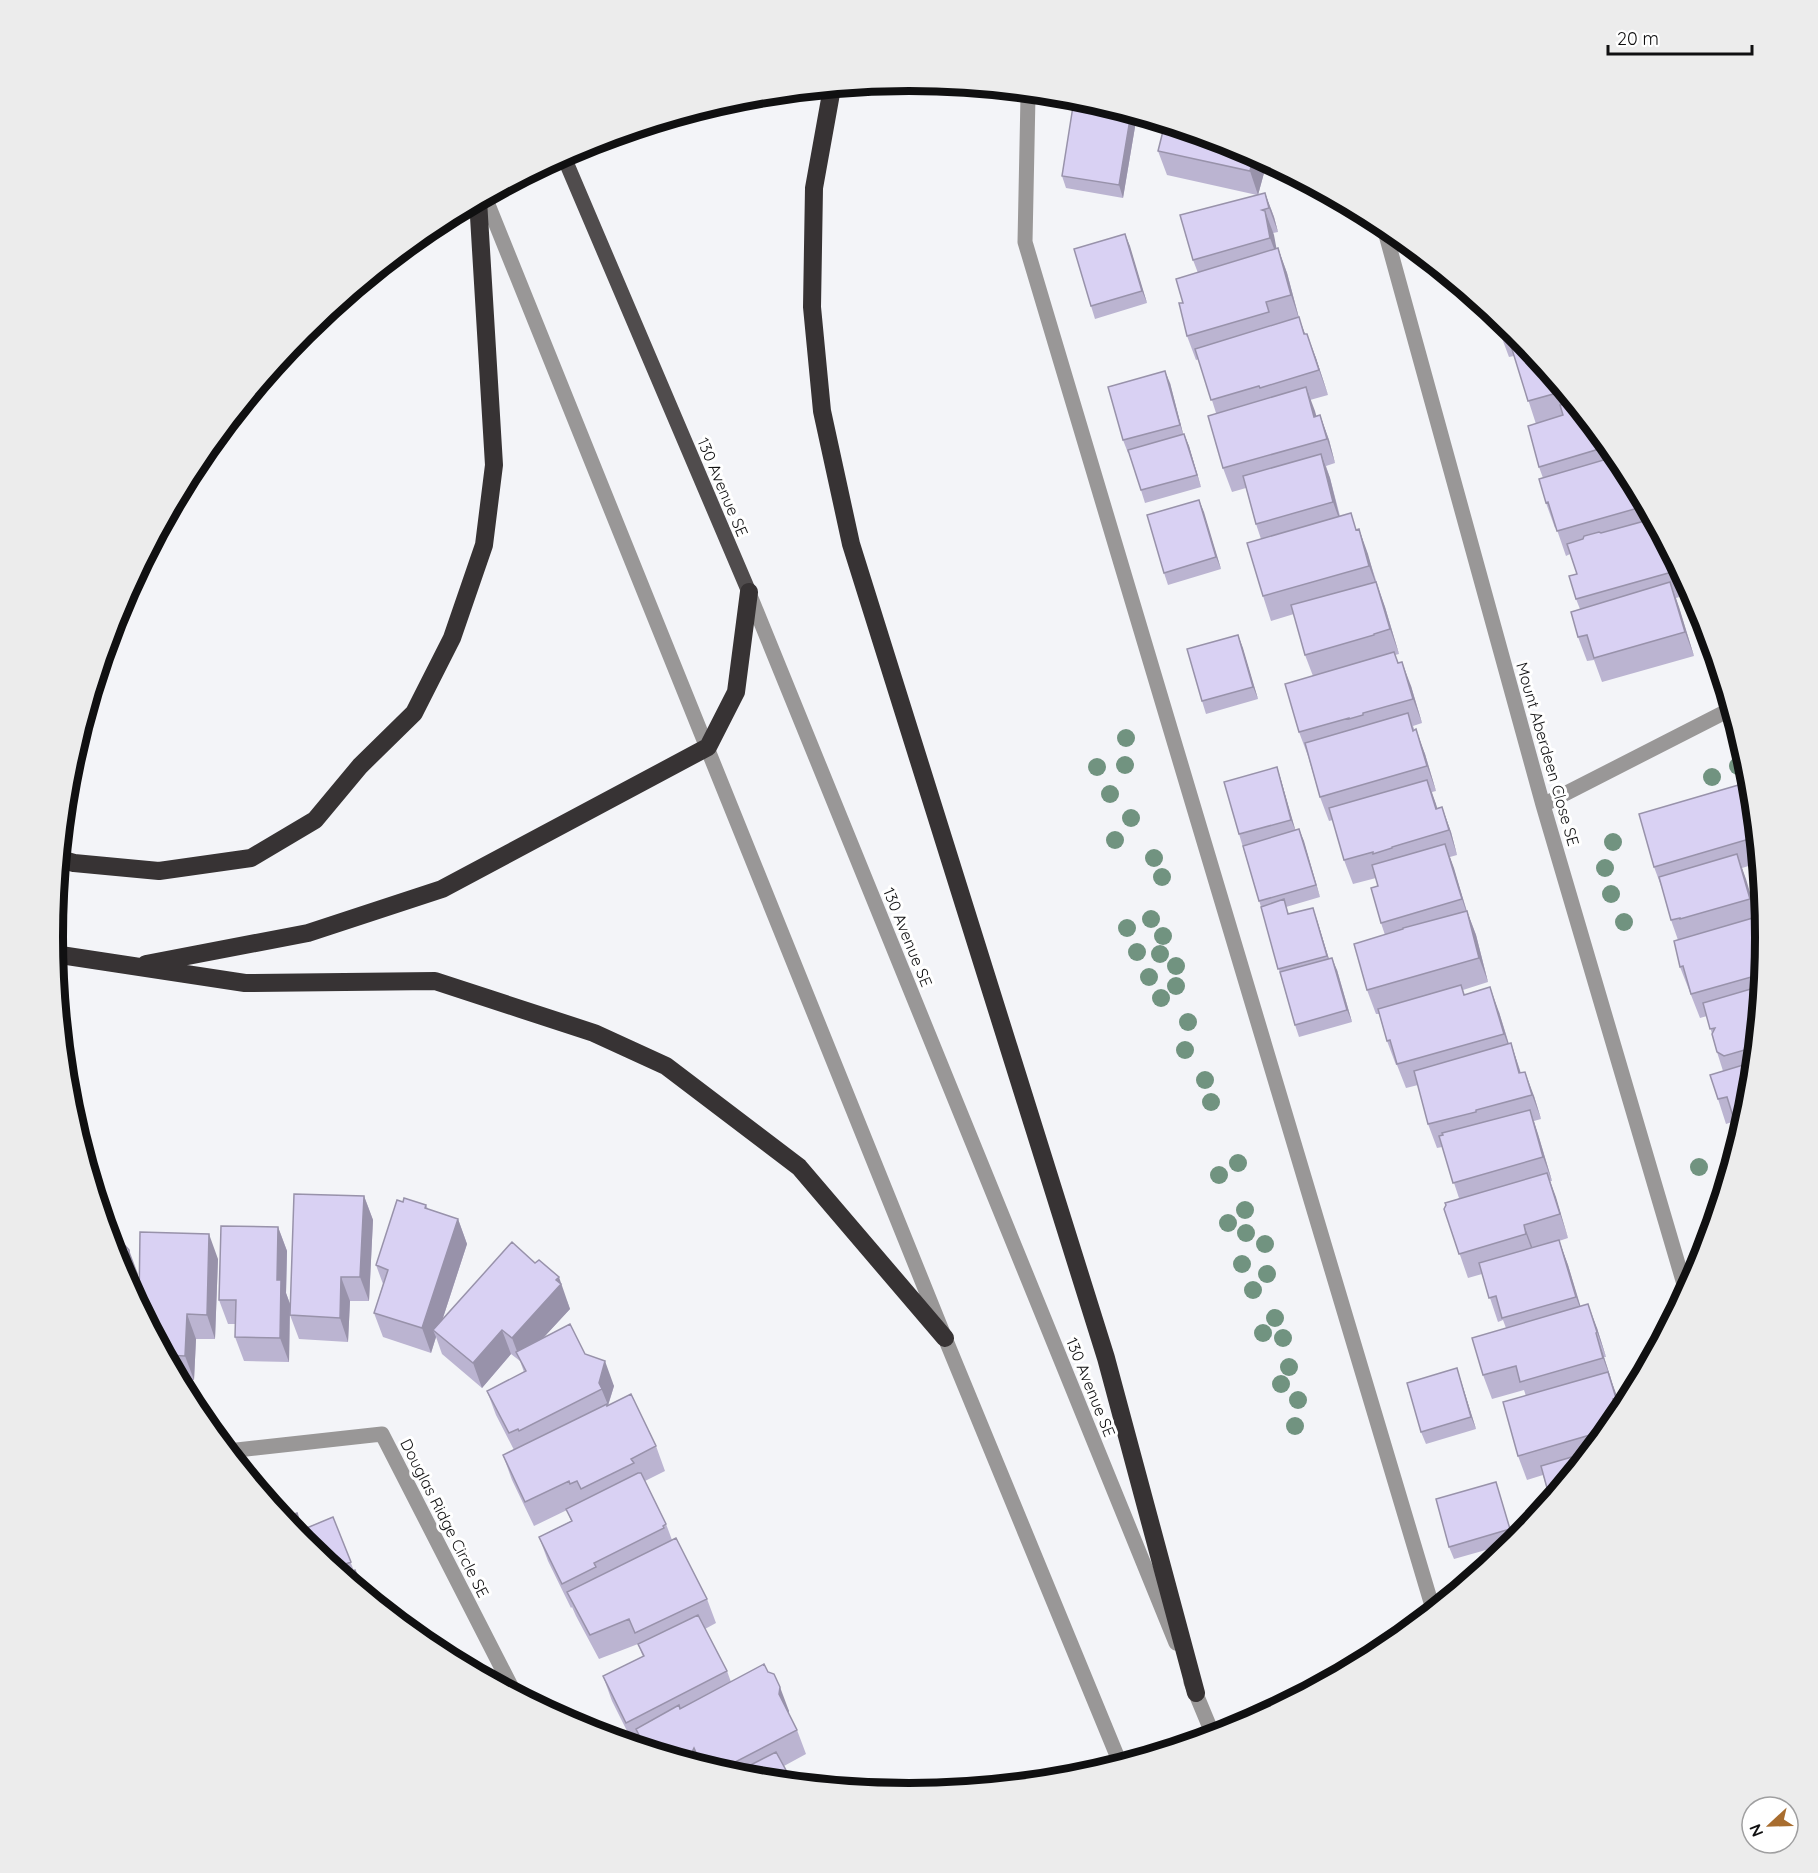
<svg xmlns="http://www.w3.org/2000/svg" width="1818" height="1873" font-family="Quicksand,sans-serif">
  <style>
    .lines { fill: none; stroke-linecap: round; stroke-linejoin: round }
    .minor { stroke: #999797; stroke-width: 15 }
    .major { stroke: #504c4d; stroke-width: 15 }
    .highway { stroke: #373334; stroke-width: 18 }
    .tree { fill: #719380 }
    .wall { fill: #bbb4d1 }
    .shaded-wall { fill: #9892aa }
    .building { fill: #d9d1f3; stroke: #9892aa; stroke-width: 1.5 }
    .labels { text-anchor: middle; dominant-baseline: central; stroke-width: 6; stroke-linejoin: round; paint-order: stroke }
    .street-label { font-size: 16px; fill: #101011; stroke: #fff }
    .rim { fill: none; stroke: #101011; stroke-width: 8 }
  </style>
  <rect width="100%" height="100%" fill="#f3f4f8"/>
  <g class="lines">
    <path class="minor" d="M1030 92 1028 96 1025 242 1433 1609
      M485 197 945 1338 1120 1763
      M1383 224 1543 805 1686 1291
      M749 593 1176 1643
      M1543 805 1731 709
      M228 1451 382 1434 514 1692
      M1191 1682 1213 1735"/>
    <path class="major" d="M563 155 749 592"/>
    <path class="highway" d="M832 88 814 188 812 307 822 411 851 544 1106 1358 1196 1693
      M60 859 74 863 159 871 251 858 315 820 360 766 414 713 452 638 484 545 494 465 478 200
      M54 954 245 983 435 981 594 1033 666 1066 799 1167 945 1338
      M146 964 308 933 442 889 708 747 736 692 749 592"/>
  </g>
  <g class="tree">
    <circle cx="1126" cy="738" r="9"/>
    <circle cx="1125" cy="765" r="9"/>
    <circle cx="1738" cy="766" r="9"/>
    <circle cx="1097" cy="767" r="9"/>
    <circle cx="1712" cy="777" r="9"/>
    <circle cx="1110" cy="794" r="9"/>
    <circle cx="1131" cy="818" r="9"/>
    <circle cx="1115" cy="840" r="9"/>
    <circle cx="1613" cy="842" r="9"/>
    <circle cx="1154" cy="858" r="9"/>
    <circle cx="1605" cy="868" r="9"/>
    <circle cx="1162" cy="877" r="9"/>
    <circle cx="1611" cy="894" r="9"/>
    <circle cx="1151" cy="919" r="9"/>
    <circle cx="1624" cy="922" r="9"/>
    <circle cx="1127" cy="928" r="9"/>
    <circle cx="1163" cy="936" r="9"/>
    <circle cx="1137" cy="952" r="9"/>
    <circle cx="1160" cy="954" r="9"/>
    <circle cx="1176" cy="966" r="9"/>
    <circle cx="1149" cy="977" r="9"/>
    <circle cx="1176" cy="986" r="9"/>
    <circle cx="1161" cy="998" r="9"/>
    <circle cx="1188" cy="1022" r="9"/>
    <circle cx="1185" cy="1050" r="9"/>
    <circle cx="1205" cy="1080" r="9"/>
    <circle cx="1211" cy="1102" r="9"/>
    <circle cx="1238" cy="1163" r="9"/>
    <circle cx="1699" cy="1167" r="9"/>
    <circle cx="1219" cy="1175" r="9"/>
    <circle cx="1245" cy="1210" r="9"/>
    <circle cx="1228" cy="1223" r="9"/>
    <circle cx="1246" cy="1233" r="9"/>
    <circle cx="1265" cy="1244" r="9"/>
    <circle cx="1242" cy="1264" r="9"/>
    <circle cx="1267" cy="1274" r="9"/>
    <circle cx="1253" cy="1290" r="9"/>
    <circle cx="1275" cy="1318" r="9"/>
    <circle cx="1263" cy="1333" r="9"/>
    <circle cx="1283" cy="1338" r="9"/>
    <circle cx="1289" cy="1367" r="9"/>
    <circle cx="1281" cy="1384" r="9"/>
    <circle cx="1298" cy="1400" r="9"/>
    <circle cx="1295" cy="1426" r="9"/>
  </g>
  <path class="wall" d="M1136 121 1123 198 1066 188 1062 176Z
    M1237 145 1275 166 1273 175 1264 173 1258 195 1265 193 1274 217 1278 232 1273 233 1276 249 1278 248 1287 273 1299 318 1305 334 1316 358 1328 395 1310 400 1316 416 1320 415 1329 440 1335 463 1326 466 1330 478 1340 516 1357 530 1359 529 1385 607 1399 654 1395 655 1398 663 1411 686 1422 723 1413 726 1425 754 1436 791 1432 792 1437 808 1442 807 1451 832 1457 855 1450 857 1467 911 1476 935 1488 982 1463 990 1465 995 1499 1012 1509 1044 1511 1043 1521 1073 1534 1096 1541 1119 1534 1121 1552 1181H1550L1568 1238 1559 1241 1568 1265 1580 1306 1597 1328 1606 1357H1604L1612 1382 1621 1412 1550 1499 1543 1475 1527 1480 1518 1456 1526 1396 1524 1390 1492 1399 1483 1375 1506 1328 1503 1320 1498 1322 1482 1274 1468 1278 1444 1209 1459 1198 1442 1147 1437 1148 1428 1124 1418 1085 1406 1088 1397 1065H1396L1387 1041 1379 1014H1376L1367 990 1385 935 1381 923 1378 886 1376 878 1353 884 1344 860 1333 820 1329 821 1320 797 1308 756 1299 732 1313 676 1305 655 1294 614 1271 621 1263 596 1261 539 1256 524 1246 488 1232 492 1223 468 1216 413 1199 359 1196 360 1187 336 1183 303 1198 273 1193 260 1257 195 1167 175 1158 151Z
    M1125 234 1147 303 1095 319 1091 306Z
    M1495 315 1515 331 1621 461 1692 593 1676 598 1694 656 1602 682 1594 660 1587 661 1578 637 1580 609 1576 599 1577 574 1570 554 1566 556 1556 527 1555 528 1546 503 1543 478 1539 467 1536 424 1514 356 1509 357 1500 333Z
    M1170 383 1183 434H1184L1189 446 1201 487 1145 503 1129 452 1128 453 1123 440Z
    M1199 500 1221 569 1168 585 1164 573Z
    M1238 635 1258 699 1206 714 1202 701Z
    M1277 767 1281 780 1295 830 1299 829 1320 897 1286 907 1289 914 1317 920 1329 959 1337 970 1352 1022 1299 1037 1295 1025 1261 907 1239 834Z
    M1742 784 1754 818 1758 863 1742 868 1757 917 1766 937 1749 1104 1740 1135 1735 1121 1726 1124 1718 1099 1723 1071 1717 1052 1707 1016 1700 1018 1680 967 1678 940 1671 920 1663 891 1654 867Z
    M364 1196 373 1220 369 1301H350L348 1342 299 1339 290 1315Z
    M403 1202 426 1205 428 1209 458 1219 467 1244 442 1321 567 1301 570 1309 543 1338 585 1354 614 1386 608 1406 656 1446 665 1471 645 1481 666 1524 672 1540 707 1599 716 1623 705 1629 727 1671 731 1682 768 1672 789 1711V1714L797 1730 806 1754 784 1766 742 1776 642 1746 641 1743 638 1745 633 1743 612 1701 603 1676 643 1657 638 1644 599 1659 576 1616 572 1607 571 1608 548 1561 539 1537 571 1521 567 1510 534 1526 512 1480 503 1455 514 1450 496 1415 487 1391 524 1372 520 1361 511 1354 482 1388 442 1354 436 1337 431 1353 383 1337 374 1313 383 1284 376 1265Z
    M278 1227 287 1251 286 1293 290 1304 289 1362 244 1361 235 1337 236 1324H228L219 1300Z
    M218 1259 215 1339H196L194 1380H179L139 1303Z
    M1457 1368 1476 1429 1426 1444 1421 1432Z
    M1496 1482 1514 1542 1454 1559 1449 1547Z
    M333 1517 354 1571 363 1591 303 1542V1529Z"/>
  <path class="shaded-wall" d="M1131 113 1133 114 1136 121 1123 198 1119 185Z
    M1254 154 1258 156 1264 173 1258 195 1250 171Z
    M1269 162 1275 166 1273 175Z
    M1265 193 1274 217 1278 232 1269 208Z
    M1265 211 1274 235 1279 262 1270 238Z
    M1125 234 1130 246 1147 303 1142 291Z
    M1278 248 1287 273 1299 318 1308 342 1304 334 1291 295Z
    M1307 334 1316 358 1328 395 1319 370Z
    M1165 371 1170 383 1184 437 1180 425Z
    M1306 387 1315 411 1323 441 1314 417Z
    M1320 415 1329 440 1335 463 1327 439Z
    M1184 434 1189 446 1201 487 1197 475Z
    M1321 454 1330 478 1342 527 1333 502Z
    M1199 500 1204 512 1221 569 1216 557Z
    M1359 529 1368 554 1378 590 1369 566Z
    M1376 582 1385 607 1399 654 1390 629Z
    M1670 582 1679 607 1694 656 1685 632Z
    M1238 635 1243 648 1258 699 1253 687Z
    M1402 662 1411 686 1422 723 1413 699Z
    M1416 729 1425 754 1436 791 1427 766Z
    M1277 767 1281 780 1296 832 1291 820Z
    M1427 780 1436 804 1444 833 1436 809Z
    M1742 784 1751 808 1754 818V825Z
    M1442 807 1451 832 1457 855 1449 830Z
    M1299 829 1304 841 1320 897 1316 885Z
    M1445 844 1454 868 1470 923 1462 899Z
    M1737 854 1746 879 1759 923 1750 899Z
    M1313 908 1317 920 1332 969 1327 956Z
    M1467 911 1476 935 1488 982 1479 958Z
    M1332 958 1337 970 1352 1022 1347 1010Z
    M1490 987 1499 1012 1513 1058 1504 1034Z
    M1511 1043 1519 1068 1528 1098 1519 1073Z
    M1525 1072 1534 1096 1541 1119 1532 1095Z
    M1530 1110 1538 1134 1552 1181 1543 1157Z
    M1547 1173 1556 1197 1568 1238 1560 1214Z
    M364 1196 373 1220 369 1301 360 1277Z
    M458 1219 467 1244 438 1333 433 1330 436 1337 431 1353 422 1328Z
    M1524 1225 1533 1249 1535 1259 1526 1234Z
    M278 1227 287 1251 286 1293 290 1304 289 1362 280 1338 277 1280Z
    M209 1234 218 1259 215 1339 207 1315Z
    M1559 1240 1568 1265 1585 1321 1576 1297Z
    M129 1250 138 1274V1302L129 1285Z
    M341 1277 350 1301 348 1342 340 1318Z
    M559 1277 570 1309 521 1362 512 1338Z
    M1588 1304 1597 1328 1606 1357 1597 1332Z
    M187 1314 196 1339 194 1380 185 1356Z
    M502 1330 511 1354 482 1388 473 1363Z
    M1596 1333 1604 1357 1612 1382 1603 1358Z
    M605 1361 614 1386 608 1405 599 1383Z
    M1457 1368 1461 1381 1476 1429 1471 1417Z
    M1608 1372 1617 1396 1621 1412 1616 1398Z
    M780 1687 789 1711 788 1719 779 1694Z
    M694 1748 700 1764 692 1761 690 1756Z"/>
  <path class="building" d="M1074 100 1101 104 1131 113 1119 185 1062 176Z
    M1165 123 1237 145 1254 154 1250 171 1158 151Z
    M1265 193 1269 208 1262 210 1265 211 1270 238 1193 260 1180 215Z
    M1125 234 1142 291 1091 306 1074 249Z
    M1278 248 1291 295 1266 302 1269 312 1187 336 1179 303H1183L1176 279Z
    M1495 315 1512 329 1500 333Z
    M1299 317 1304 334H1307L1319 370 1260 388 1259 386 1211 400 1195 349Z
    M1524 342 1564 391 1528 401 1511 346Z
    M1165 371 1180 425 1123 440 1108 387Z
    M1306 387 1314 417 1320 415 1327 439 1223 468 1208 416Z
    M1573 402 1609 446 1539 467 1528 426 1563 415 1560 405Z
    M1184 434 1197 475 1141 490 1128 450Z
    M1321 454 1333 502 1256 524 1243 476Z
    M1617 456 1621 461 1645 506 1557 531 1548 502 1546 503 1539 479Z
    M1199 500 1216 557 1164 573 1147 515Z
    M1351 513 1356 530 1359 529 1369 566 1263 596 1247 543Z
    M1652 519 1679 570 1576 599 1569 576 1577 574 1567 544 1583 539 1584 536 1599 532 1601 533Z
    M1376 582 1390 629 1374 634V635L1305 655 1291 605Z
    M1670 582 1685 632 1594 658 1587 635 1578 637 1571 612Z
    M1238 635 1253 687 1202 701 1187 649Z
    M1394 652 1398 663 1402 662 1413 699 1363 713V715L1349 719V718L1299 732 1285 684Z
    M1408 713 1413 731 1416 729 1427 766 1320 797 1305 743Z
    M1277 767 1291 820 1239 834 1224 782Z
    M1427 780 1436 809 1442 807 1449 830 1392 847V848L1373 854V852L1344 860 1329 808Z
    M1742 784 1754 825 1756 837 1654 867 1639 814Z
    M1299 829 1316 885 1259 901 1243 846Z
    M1445 844 1462 899 1381 923 1371 888 1378 886 1372 865Z
    M1737 854 1750 899 1680 919V918L1671 920 1659 877Z
    M1284 899 1288 914 1313 908 1327 956 1278 969 1261 907Z
    M1467 911 1479 958 1367 990 1354 944 1403 929V928Z
    M1763 915 1766 937 1762 974 1691 994 1683 966 1680 967 1674 941Z
    M1332 958 1347 1010 1295 1025 1280 972Z
    M1461 985 1464 995 1490 987 1504 1034 1397 1064 1390 1040 1387 1041 1378 1009Z
    M1761 986 1755 1047 1724 1056 1717 1052 1712 1034 1715 1028 1710 1029 1703 1003Z
    M1511 1043 1519 1073 1525 1072 1532 1095 1476 1110V1112L1428 1124 1414 1071Z
    M1753 1062 1749 1104 1743 1124 1736 1126 1727 1097 1718 1099 1710 1075Z
    M1530 1110 1543 1157 1453 1183 1439 1136 1443 1135 1442 1133Z
    M1547 1173 1560 1214 1524 1225 1526 1234 1459 1254 1444 1209 1446 1205 1445 1203Z
    M294 1194 364 1196 360 1277H341L340 1318 290 1315Z
    M404 1198 426 1205 425 1208 458 1219 422 1328 374 1313 388 1270 376 1265 397 1200 403 1202Z
    M106 1224 129 1250V1285L118 1264Z
    M221 1226 278 1227 277 1280H281L280 1338 235 1337 236 1300H219Z
    M140 1232 209 1234 207 1315 187 1314 185 1356 166 1355 139 1303Z
    M1559 1240 1576 1297 1502 1318 1496 1296 1489 1298 1479 1263Z
    M512 1242 535 1263 539 1260 559 1277 556 1280 561 1284 512 1338 502 1330 473 1363 433 1330Z
    M1588 1304 1597 1332 1596 1333 1603 1358 1520 1382 1516 1366 1483 1375 1472 1338Z
    M570 1324 585 1354 605 1361 599 1383 602 1389 519 1431 518 1429 509 1433 487 1391 526 1371 516 1352Z
    M1457 1368 1471 1417 1421 1432 1407 1383Z
    M1608 1372 1616 1398 1613 1399 1618 1416 1607 1430 1518 1456 1503 1402Z
    M631 1394 656 1446 631 1459 634 1463 581 1489 577 1481 570 1484 569 1481 525 1502 503 1455 607 1404V1406Z
    M1589 1452 1550 1499 1541 1466Z
    M638 1473H641L666 1524 663 1526 664 1528 594 1563 596 1567 562 1584 539 1537 572 1521 566 1509Z
    M1496 1482 1510 1529 1449 1547 1436 1499Z
    M297 1513 302 1530 333 1517 351 1562 335 1568 303 1542 284 1518Z
    M676 1538 707 1599 635 1633 629 1619 590 1635 567 1592Z
    M355 1570 363 1591 343 1575Z
    M1475 1574 1459 1588 1457 1580Z
    M698 1615 727 1671 626 1723 603 1676 644 1656 638 1644Z
    M764 1664 768 1672 774 1674 780 1687 779 1694 797 1730 720 1770 701 1764 694 1748 690 1756 685 1759 645 1747 636 1729 679 1705 680 1709Z
    M776 1752 792 1781 742 1776 733 1774Z"/>
  <g class="labels">
    <g class="street-label">
      <text transform="translate(723 487) rotate(67)">130 Avenue SE</text>
      <text transform="translate(1548 754) rotate(74)">Mount Aberdeen Close SE</text>
      <text transform="translate(908 937) rotate(68)">130 Avenue SE</text>
      <text transform="translate(1091 1387) rotate(68)">130 Avenue SE</text>
      <text transform="translate(445 1518) rotate(63)">Douglas Ridge Circle SE</text>
    </g>
  </g>
  <path d="M0 0H1818V1873H0ZM63 937a846 846 0 1 1 1692 0a846 846 0 1 1-1692 0Z" fill="#ececec" fill-rule="evenodd"/>
  <path class="rim" d="M63 937a846 846 0 1 1 1692 0a846 846 0 1 1-1692 0Z"/>
  <g transform="translate(1770 1825) rotate(248)"><circle r="28" fill="#ffffff" stroke="#9f9fa0" stroke-width="1.5"/>
  <path d="M0-4.5L10 22L0 15L-10 22Z" fill="#a86d2f"/>
  <text y="-9" font-size="16" font-weight="bold" text-anchor="middle" fill="#101011">N</text>
  </g>
  <path d="M1608 45v9h144v-9" fill="none" stroke="#101011" stroke-width="3"/>
  <text x="1617" y="45" font-size="18" fill="#101011" stroke="#ffffff" stroke-width="4.5" paint-order="stroke">20 m</text>
</svg>
